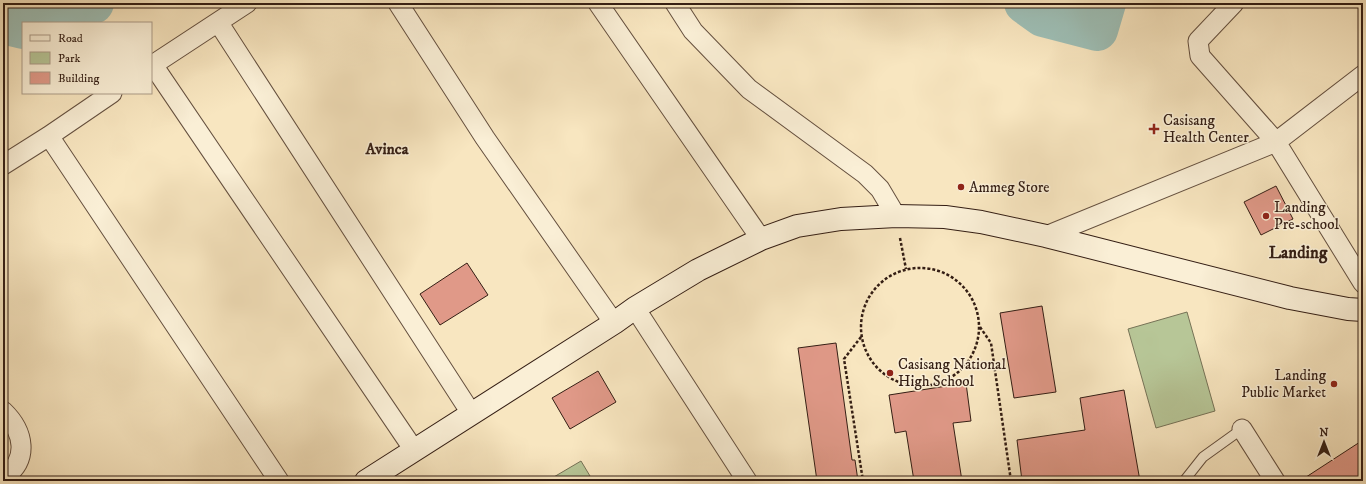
<svg xmlns="http://www.w3.org/2000/svg" width="1366" height="484" font-family="'IM FELL DW Pica',serif">
  <style>
    .green { fill: #b7c697; stroke: #767256 }
    .lines { fill: none; stroke-linecap: round; stroke-linejoin: round }
    .river { stroke: #9ebfb6; stroke-width: 42 }
    .building { fill: #e09988; stroke: #341e14 }
    .lane-casing { stroke: #65503f; stroke-width: 11 }
    .street-casing { stroke: #65503f; stroke-width: 21 }
    .secondary-casing { stroke: #341e14; stroke-width: 24 }
    .path { stroke: #341e14; stroke-width: 2.5; stroke-dasharray: 3 2; stroke-linecap: butt }
    .lane { stroke: #faefd6; stroke-width: 9 }
    .street { stroke: #faefd6; stroke-width: 19 }
    .secondary { stroke: #faefd6; stroke-width: 22 }
    .poi-dot { fill: #8f2418; stroke: #faefd6; stroke-width: 1.5 }
    .labels { text-anchor: middle; dominant-baseline: central; stroke-width: 3; stroke-linejoin: round; paint-order: stroke }
    .poi-label { font-size: 15px; fill: #341e14; stroke: #faefd6; text-anchor: start }
    .neighbourhood-label { font-size: 16px; font-weight: bold; fill: #341e14; stroke: #faefd6 }
    .quarter-label { font-size: 17px; font-weight: bold; fill: #341e14; stroke: #faefd6 }
  </style>
  <rect width="100%" height="100%" fill="#f8e6c0"/>
  <filter id="stains"><feTurbulence type="fractalNoise" baseFrequency=".005" numOctaves="4"/><feColorMatrix values="0 0 0 0 .2 0 0 0 0 .09 0 0 0 0 .02 0 0 0 .5 -.17"/></filter>
  <radialGradient id="worn" r=".72"><stop offset=".6" stop-color="#630" stop-opacity="0"/><stop offset="1" stop-color="#630" stop-opacity=".3"/></radialGradient>
  <path class="green" d="M1187 312 1215 411 1156 428 1128 329Z
    M581 461 593 481H547Z"/>
  <g class="lines">
    <path class="river" d="M1025 3 1043 16 1097 30 1105 3
      M3 23 23 28
      M39 23 93 3"/>
  </g>
  <path class="building" d="M1276 186 1293 219 1261 235 1244 202Z
    M467 263 488 295 440 325 420 294Z
    M1042 306 1056 392 1014 398 1000 313Z
    M836 343 852 460H855L858 481H817L798 348Z
    M598 371 616 402 570 429 552 398Z
    M966 383 971 421 953 423 962 481H914L906 431 895 433 889 395Z
    M1124 390 1140 481H1022L1017 440 1085 430 1080 398Z
    M1363 440V481H1300Z"/>
  <g class="lines">
    <defs>
      <path id="lane" d="M1184 481 1203 457 1242 429"/>
      <path id="street" d="M398 3 485 138 614 323
        M598 3 761 239
        M675 3 693 31 749 89 865 174 880 189 896 216
        M1234 3 1198 41 1200 56 1276 142 1363 283
        M218 22 471 413
        M153 65 414 450
        M151 66 247 3
        M49 136 279 481
        M3 165 49 136 112 93
        M1046 236 1276 142 1363 75
        M635 308 747 481
        M3 411C24 431 30 460 3 478
        M1242 429 1275 481"/>
      <path id="secondary" d="M366 481 614 323 635 308 698 270 761 239 797 226 841 219 896 216 945 217 981 222 1046 236 1290 298 1348 309 1363 310"/>
    </defs>
    <use href="#lane" class="lane-casing"/>
    <use href="#street" class="street-casing"/>
    <use href="#secondary" class="secondary-casing"/>
    <path class="path" d="M900 238 906 269
      M861 327a59 59 0 1 1 118 0a59 59 0 1 1-118 0Z
      M980 327 991 343 1011 481
      M861 337 844 359 863 481"/>
    <use href="#lane" class="lane"/>
    <use href="#street" class="street"/>
    <use href="#secondary" class="secondary"/>
  </g>
  <g class="poi-dot">
    <path d="M1152 123h4v4h4v4h-4v4h-4v-4h-4v-4h4z"/>
    <circle cx="961" cy="187" r="4"/>
    <circle cx="1266" cy="216" r="4"/>
    <circle cx="890" cy="373" r="4"/>
    <circle cx="1334" cy="384" r="4"/>
  </g>
  <g class="labels">
    <g class="poi-label">
      <text x="1163" y="120">Casisang<tspan x="1163" dy="17">Health Center</tspan></text>
      <text x="969" y="187">Ammeg Store</text>
      <text x="1274" y="207">Landing<tspan x="1274" dy="17">Pre-school</tspan></text>
      <text x="898" y="364">Casisang National<tspan x="898" dy="17">High School</tspan></text>
      <text x="1326" y="375" text-anchor="end">Landing<tspan x="1326" dy="17">Public Market</tspan></text>
    </g>
    <g class="neighbourhood-label">
      <text x="387" y="149">Avinca</text>
    </g>
    <g class="quarter-label">
      <text x="1298" y="253">Landing</text>
    </g>
  </g>
  <rect width="1366" height="484" fill="none" stroke="#f8e6c0" stroke-width="16"/>
  <rect x="4" y="4" width="1358" height="476" fill="none" stroke="#341e14" stroke-width="2"/>
  <rect x="8" y="8" width="1350" height="468" fill="none" stroke="#341e14"/>
  <rect x="22" y="22" width="130" height="72" fill="#faefd6" stroke="#ab9b88"/>
  <rect x="30" y="35" width="20" height="6" fill="#faefd6" stroke="#ab9b88"/>
  <text x="58" y="42" font-size="12" fill="#341e14">Road</text>
  <rect x="30" y="52" width="20" height="12" fill="#b7c697" stroke="#ab9b88"/>
  <text x="58" y="62" font-size="12" fill="#341e14">Park</text>
  <rect x="30" y="72" width="20" height="12" fill="#e09988" stroke="#ab9b88"/>
  <text x="58" y="82" font-size="12" fill="#341e14">Building</text>
  <g transform="translate(1324 442)" stroke="#faefd6" stroke-width="3" paint-order="stroke">
  <path d="M0-3L7 15L0 10L-7 15Z" fill="#341e14"/>
  <text y="-6" font-size="11" font-weight="bold" text-anchor="middle" fill="#341e14">N</text>
  </g>
  <rect width="100%" height="100%" filter="url(#stains)"/>
  <rect width="100%" height="100%" fill="url(#worn)"/>
</svg>
